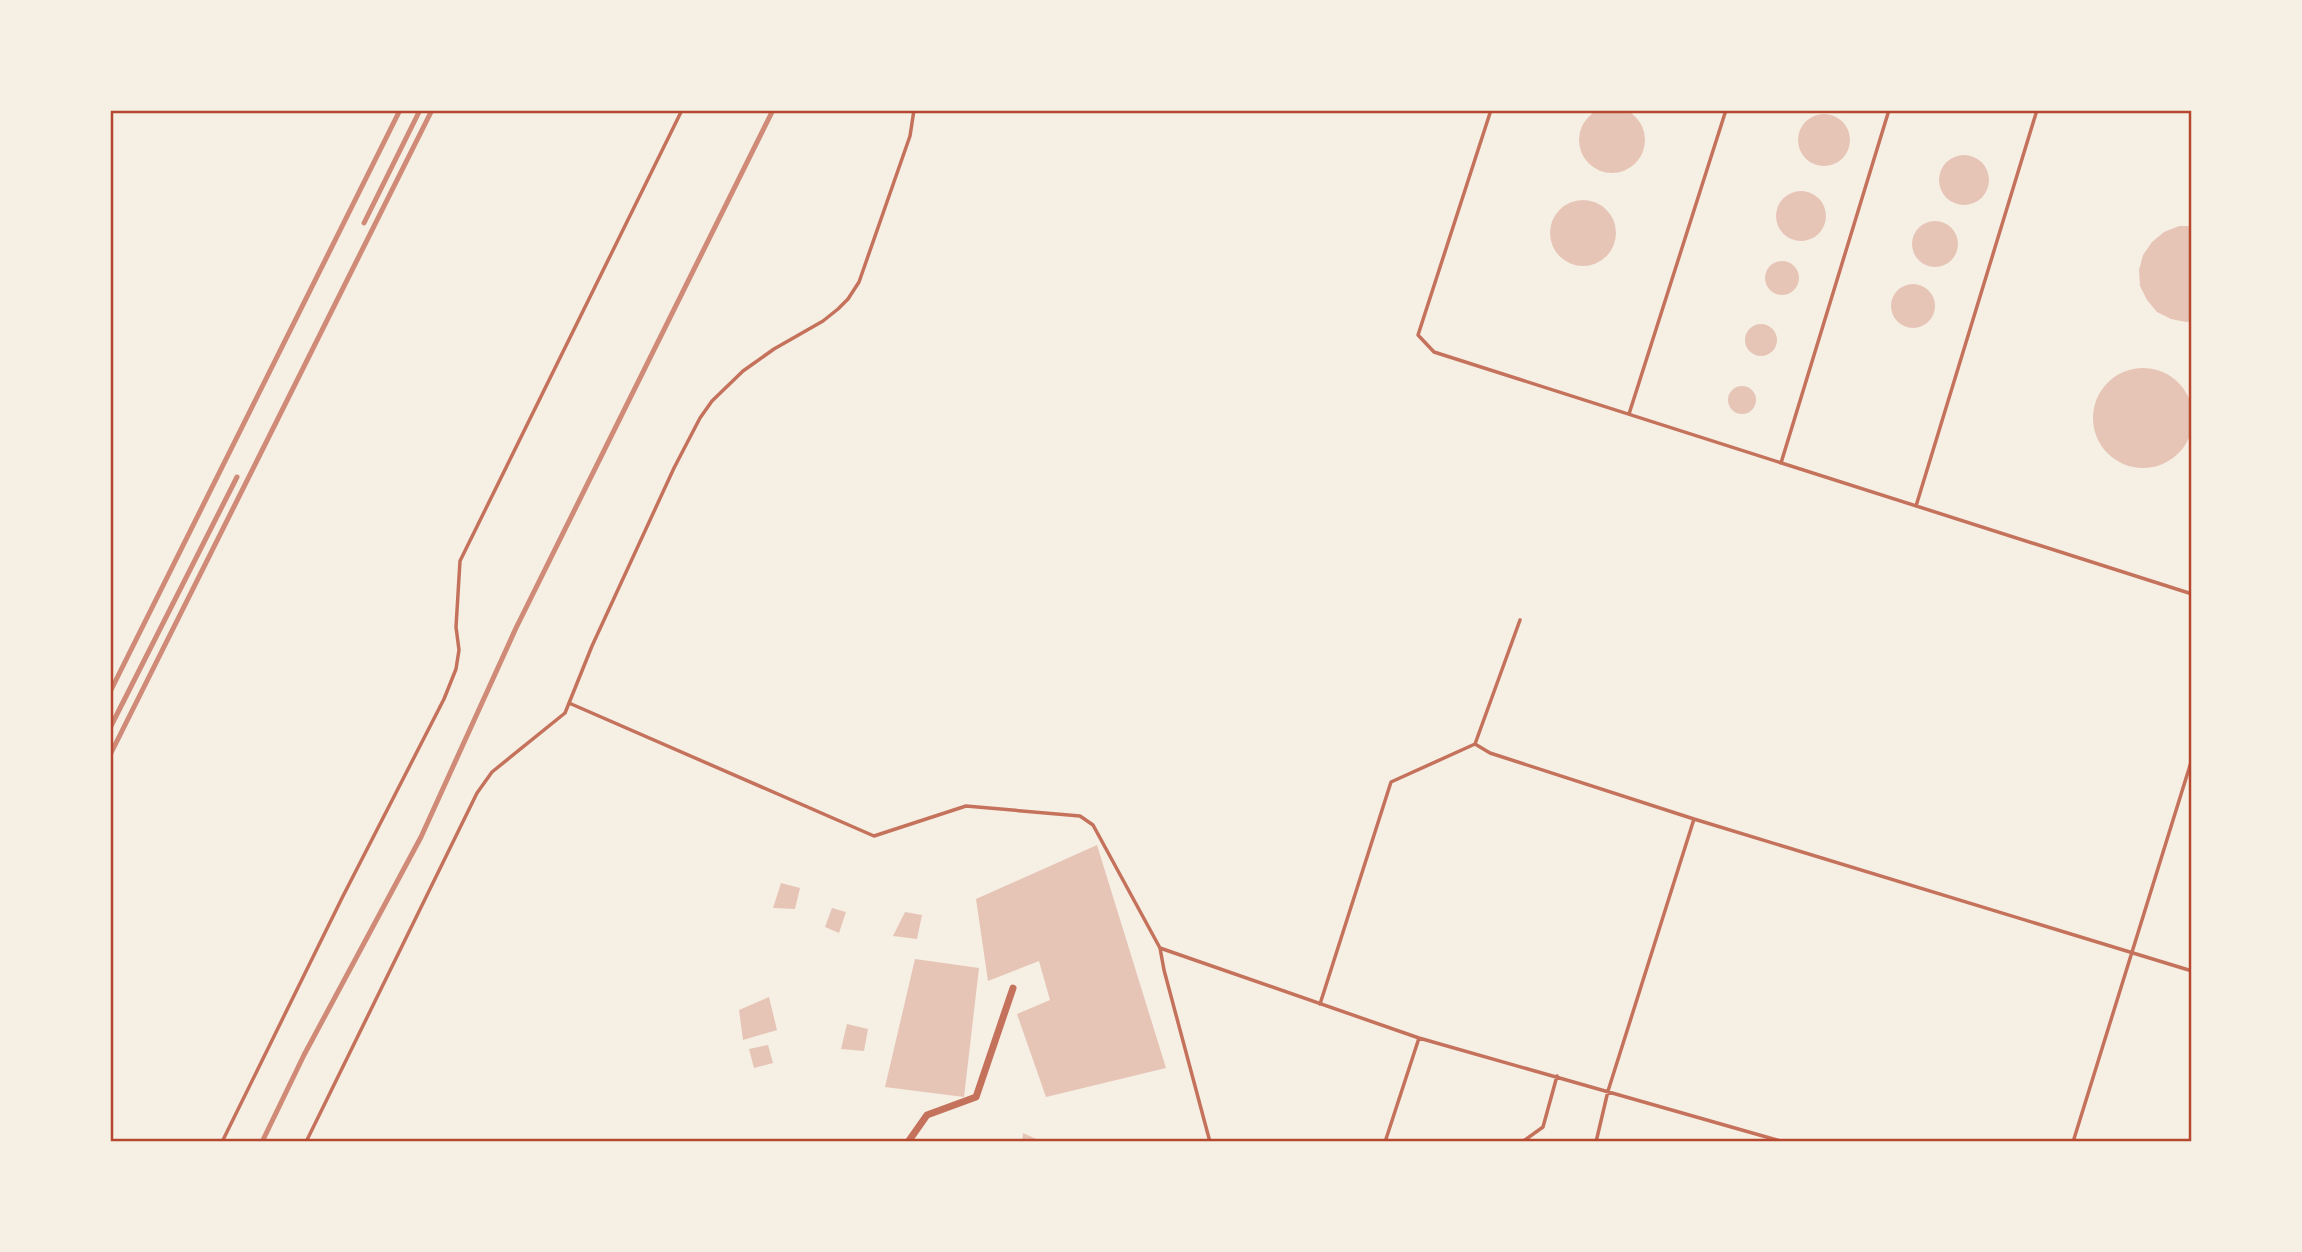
<svg xmlns="http://www.w3.org/2000/svg" width="2302" height="1252" font-family="'Space Grotesk',sans-serif">
  <style>
    .building { fill: #e6c5b7 }
    .lines { fill: none; stroke-linecap: round; stroke-linejoin: round }
    .service { stroke: #c5725c; stroke-width: 3.5 }
    .minor { stroke: #c5725c; stroke-width: 7 }
    .rail { stroke: #cf8b77; stroke-width: 5 }
    .neatline { fill: none; stroke: #b5482f; stroke-width: 2.5 }
  </style>
  <rect width="100%" height="100%" fill="#f6efe4"/>
  <path class="building" d="M1579 140a33 33 0 1 1 66 0a33 33 0 1 1-66 0Z
    M1798 140a26 26 0 1 1 52 0a26 26 0 1 1-52 0Z
    M1939 180a25 25 0 1 1 50 0a25 25 0 1 1-50 0Z
    M1776 216a25 25 0 1 1 50 0a25 25 0 1 1-50 0Z
    M1550 233a33 33 0 1 1 66 0a33 33 0 1 1-66 0Z
    M1912 244a23 23 0 1 1 46 0a23 23 0 1 1-46 0Z
    M2179 226H2192V321L2186 322 2171 319 2157 312 2147 300 2140 286 2139 270 2143 255 2152 242 2164 232Z
    M1765 278a17 17 0 1 1 34 0a17 17 0 1 1-34 0Z
    M1891 306a22 22 0 1 1 44 0a22 22 0 1 1-44 0Z
    M1745 340a16 16 0 1 1 32 0a16 16 0 1 1-32 0Z
    M2093 418a50 50 0 1 1 100 0a50 50 0 1 1-100 0Z
    M1728 400a14 14 0 1 1 28 0a14 14 0 1 1-28 0Z
    M1097 845 1166 1068 1046 1097 1017 1014 1050 1000 1039 961 988 981 976 899Z
    M781 883 800 888 795 909 773 908Z
    M832 908 846 912 839 933 825 927Z
    M905 912 922 915 917 939 893 936Z
    M915 959 979 968 964 1097 885 1087Z
    M769 997 777 1030 743 1040 739 1010Z
    M847 1024 868 1029 864 1051 841 1049Z
    M768 1045 773 1063 754 1068 749 1049Z
    M1023 1133 1043 1142H1022Z"/>
  <g class="lines">
    <path class="service" d="M1491 110 1418 335 1434 352 2192 594
      M1629 414 1726 110
      M1781 463 1889 110
      M1916 506 2037 110
      M569 703 874 836 966 806 1080 816 1093 825 1160 948 1164 970 1210 1142
      M1475 744 1490 753 1694 819 2192 971
      M1160 948 1419 1038 1784 1142
      M1320 1004 1391 782 1475 744 1520 620
      M222 1142 342 898 444 699 456 669 459 650 456 627 460 561 682 110
      M306 1142 477 793 492 772 565 713 592 646 674 468 700 418 712 401 743 371 774 349 823 321 838 309 848 299 859 282 910 136 914 110
      M1385 1142 1419 1038
      M1522 1142 1543 1127 1557 1076
      M1596 1142 1608 1091 1694 819
      M2073 1142 2192 759"/>
    <path class="minor" d="M908 1142 927 1115 976 1097 1013 988"/>
    <path class="rail" d="M364 223 420 110
      M110 692 400 110
      M110 728 237 477
      M110 755 432 110
      M262 1142 304 1055 421 837 516 628 773 110"/>
  </g>
  <rect width="2302" height="1252" fill="none" stroke="#f6efe4" stroke-width="224"/>
  <rect x="112" y="112" width="2078" height="1028" class="neatline"/>
</svg>
